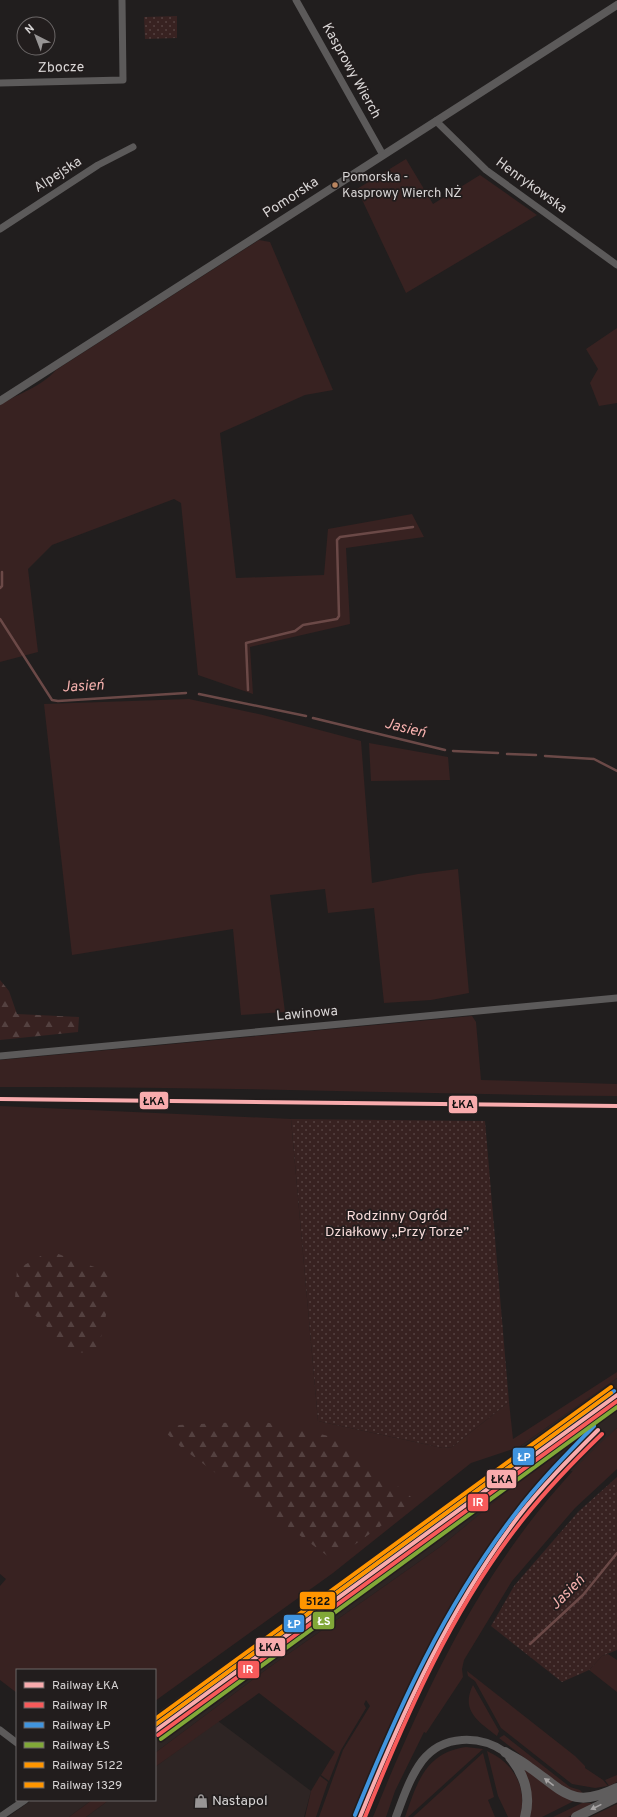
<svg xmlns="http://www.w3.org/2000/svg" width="617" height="1817" font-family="Overpass,sans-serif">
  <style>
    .built { fill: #2e2524 }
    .grass { fill: #382221 }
    .forest { fill: url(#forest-firs) }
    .park { fill: url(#park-dots) }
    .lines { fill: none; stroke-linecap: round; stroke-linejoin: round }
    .stream { stroke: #6b4947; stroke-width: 2.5 }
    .minor { stroke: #5c5a5a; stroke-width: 7 }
    .tertiary { stroke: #5c5a5a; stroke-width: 8 }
    .secondary { stroke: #5f5d5d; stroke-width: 10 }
    .rail-1-casing { stroke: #221d1d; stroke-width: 7 }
    .rail-2-casing { stroke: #221d1d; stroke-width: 7 }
    .rail-3-casing { stroke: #221d1d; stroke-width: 7 }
    .rail-4-casing { stroke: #221d1d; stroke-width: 7 }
    .rail-5-casing { stroke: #221d1d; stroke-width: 7 }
    .rail-6-casing { stroke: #221d1d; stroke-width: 7 }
    .rail-1 { stroke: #f8abad; stroke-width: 4 }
    .rail-2 { stroke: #f75a5a; stroke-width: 4 }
    .rail-3 { stroke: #4094de; stroke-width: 4 }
    .rail-4 { stroke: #81a838; stroke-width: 4 }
    .rail-5 { stroke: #ff9500; stroke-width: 4 }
    .rail-6 { stroke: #ff9500; stroke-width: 4 }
    .oneway { fill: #a8a5a5 }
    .bus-dot { fill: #bb8660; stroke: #221d1d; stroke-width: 1.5 }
    .labels { text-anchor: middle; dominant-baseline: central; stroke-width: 3.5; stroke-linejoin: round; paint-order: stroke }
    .bus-label { font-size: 13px; fill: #d8d5d5; stroke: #221d1d; text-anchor: start }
    .street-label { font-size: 14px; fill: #d8d5d5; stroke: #221d1d }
    .park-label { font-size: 14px; fill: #f9dcda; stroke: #221d1d }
    .poi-label { font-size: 14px; fill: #d8d5d5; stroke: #221d1d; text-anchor: start }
    .water-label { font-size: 15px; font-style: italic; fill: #f6b1ae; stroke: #221d1d }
    .line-badge { stroke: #221d1d; stroke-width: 1.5 }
    .badge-label { font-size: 11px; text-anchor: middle; font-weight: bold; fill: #fff }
    .pale-badge-label { font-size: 11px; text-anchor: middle; font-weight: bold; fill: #111 }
  </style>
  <defs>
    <pattern id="forest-firs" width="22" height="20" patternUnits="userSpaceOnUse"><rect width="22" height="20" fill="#382221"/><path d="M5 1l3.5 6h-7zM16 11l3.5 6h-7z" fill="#544140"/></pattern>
    <pattern id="park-dots" width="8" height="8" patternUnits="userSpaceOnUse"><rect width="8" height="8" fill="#382221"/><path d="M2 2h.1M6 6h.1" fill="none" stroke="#544140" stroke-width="1.8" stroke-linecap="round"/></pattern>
  </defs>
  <rect width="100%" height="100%" fill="#211e1e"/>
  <path class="built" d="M617 1378V1428L573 1472 550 1457 440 1547 267 1669 155 1753V1714L518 1453 519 1447Z
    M218 1721 311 1791 304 1817H86L109 1800H155V1767Z
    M32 1800H92L69 1817H8Z"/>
  <path class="grass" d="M406 159 433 204 480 175 537 215 406 293 357 189Z
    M259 240 270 242 333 390 305 395 220 433 236 578 324 575 328 529 412 514 424 537 346 548 350 624 250 647 253 694 198 675 181 503 174 499 52 545 28 569 38 652 0 662V405C19 393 41 387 56 370Z
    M617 328V403L599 406 590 383 598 369 586 349Z
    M189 699 263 715 361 741 372 883 418 874 458 869 469 993 431 1000 384 1003 374 908 328 913 325 889 270 895 285 1012 241 1015 233 929 72 955 44 704Z
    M369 743 448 757 450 780 371 781Z
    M472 1016 476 1022 481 1080 617 1084V1096C411 1094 206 1086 0 1087V1060Z
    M0 1106 291 1119 318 1421 443 1448 452 1447 509 1402 513 1439 617 1372V1378L519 1447 471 1463 333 1573 155 1701V1670H17V1693L0 1680V1586L6 1579 0 1574Z
    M617 1428V1469L575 1508 512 1581 464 1660 462 1669 463 1677 426 1733 424 1732 395 1791 386 1817H373C431 1674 499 1532 617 1428Z
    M550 1456 560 1462 492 1541 451 1607 408 1691 356 1817H319L343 1750 370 1706 366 1700 364 1704 366 1708 341 1750 329 1781 321 1775 335 1752 259 1693 155 1767V1753L267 1669 440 1547Z
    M608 1654 617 1660V1692L589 1670 602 1656Z
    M467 1671 575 1756 585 1766V1768L603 1780 608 1786 595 1788 572 1784 501 1728 475 1681 468 1676Z
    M473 1685 499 1731 497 1736C479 1722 460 1711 473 1685Z
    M504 1735 570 1787 580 1790 584 1795 562 1787 499 1738Z
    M466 1747 483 1749 408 1817H405C417 1783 425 1753 466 1747Z
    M487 1751C514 1763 528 1788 520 1817H508L498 1796Z
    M483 1753 494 1797 488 1800 495 1817H413Z
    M521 1765 574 1800 572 1802 542 1817H529Z
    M617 1775V1782L609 1786 605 1780Z
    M320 1776 328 1782 316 1817H305L311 1791Z
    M92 1800H109L86 1817H69Z
    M582 1803H591L592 1806 568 1817H553Z
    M617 1804V1817H590Z"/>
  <path class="forest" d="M0 980 9 991 17 1014 79 1017 78 1032 0 1040Z
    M50 1251 111 1273 105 1322 97 1352 68 1353 43 1322 15 1299 17 1269Z
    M260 1421 338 1438 416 1501 333 1560 182 1448 161 1428 179 1425Z"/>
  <path class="park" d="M177 16V38L145 39 144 17Z
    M291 1119 485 1121 509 1402 452 1447 443 1448 318 1421Z
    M617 1477V1650L602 1656 589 1670 562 1682 491 1626 514 1586 578 1512Z"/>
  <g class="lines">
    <path class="stream" d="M0 588 2 586V572
      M0 619 52 700 58 701 186 693
      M248 690 246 643 295 631 303 625 337 619 339 616 337 540 340 537 413 527
      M199 694 306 716
      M313 718 445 750
      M453 751 498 753
      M507 754 536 755
      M545 756 594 759 617 771
      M530 1644 583 1595 617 1553"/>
    <path class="minor" d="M296 0 383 155
      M0 83 123 80 122 0
      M436 121 486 170 617 265
      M0 229 98 165 133 147
      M0 1056 617 998
      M0 1730 17 1743
      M0 1817 25 1800"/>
    <path class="tertiary" d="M0 401 617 5
      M396 1817C403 1798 410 1777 422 1761 443 1734 480 1735 505 1752"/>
    <path class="secondary" d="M505 1752C513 1757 522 1761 529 1767 564 1791 572 1810 617 1788
      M510 1757C524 1774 531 1795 525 1817
      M576 1817 617 1797"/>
    <defs>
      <path id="rail-1" d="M0 1099 617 1106
        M155 1731 617 1395
        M360 1817C403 1711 449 1609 518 1517 542 1486 570 1458 598 1430"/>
      <path id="rail-2" d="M158 1735 617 1401
        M365 1817C407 1713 453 1607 524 1518 548 1488 574 1461 602 1434"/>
      <path id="rail-3" d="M155 1725 614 1391
        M355 1815C398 1709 445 1605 515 1514 539 1482 567 1454 594 1426"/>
      <path id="rail-4" d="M161 1739 617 1407"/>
      <path id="rail-5" d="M155 1719 611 1387"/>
      <path id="rail-6" d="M155 1725 611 1393"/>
    </defs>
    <use href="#rail-1" class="rail-1-casing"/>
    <use href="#rail-2" class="rail-2-casing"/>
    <use href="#rail-3" class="rail-3-casing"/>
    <use href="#rail-4" class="rail-4-casing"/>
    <use href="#rail-5" class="rail-5-casing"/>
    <use href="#rail-6" class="rail-6-casing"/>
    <use href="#rail-1" class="rail-1"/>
    <use href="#rail-2" class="rail-2"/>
    <use href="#rail-3" class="rail-3"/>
    <use href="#rail-4" class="rail-4"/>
    <use href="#rail-5" class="rail-5"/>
    <use href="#rail-6" class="rail-6"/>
  </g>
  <defs><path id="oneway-solid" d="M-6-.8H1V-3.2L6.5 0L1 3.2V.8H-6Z"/></defs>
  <g class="oneway">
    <use href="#oneway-solid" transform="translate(549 1782) rotate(-142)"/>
    <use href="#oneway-solid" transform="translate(596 1807) rotate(154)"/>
  </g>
  <defs>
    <symbol id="shop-bare" viewBox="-9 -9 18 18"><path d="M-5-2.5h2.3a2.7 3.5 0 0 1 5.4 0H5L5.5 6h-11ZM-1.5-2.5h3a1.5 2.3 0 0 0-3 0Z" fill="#989595" stroke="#221d1d" stroke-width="2.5" paint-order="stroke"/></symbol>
  </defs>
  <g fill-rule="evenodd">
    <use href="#shop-bare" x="191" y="1791" width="20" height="20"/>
  </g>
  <circle class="bus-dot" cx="335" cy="185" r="3.5"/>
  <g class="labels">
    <g class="bus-label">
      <text x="342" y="178">Pomorska -<tspan x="342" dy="16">Kasprowy Wierch NŻ</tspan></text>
    </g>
    <g class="street-label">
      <text transform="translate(61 68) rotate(-1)">Zbocze</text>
      <text transform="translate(351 71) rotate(61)">Kasprowy Wierch</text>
      <text transform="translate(58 175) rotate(-33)">Alpejska</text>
      <text transform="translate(531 186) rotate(36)">Henrykowska</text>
      <text transform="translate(291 198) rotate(-33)">Pomorska</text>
      <text transform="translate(307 1014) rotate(-5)">Lawinowa</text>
    </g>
    <g class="park-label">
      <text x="397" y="1216">Rodzinny Ogród<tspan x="397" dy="16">Działkowy „Przy Torze”</tspan></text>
    </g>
    <g class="poi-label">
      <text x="212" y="1801">Nastapol</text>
    </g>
    <g class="water-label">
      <text transform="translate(83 687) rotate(-3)">Jasień</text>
      <text transform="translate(405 729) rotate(14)">Jasień</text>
      <text transform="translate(568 1593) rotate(-45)">Jasień</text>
    </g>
  </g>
  <g class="line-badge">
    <rect x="139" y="1091" width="30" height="19" rx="4" fill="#f8abad"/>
    <rect x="448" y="1095" width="30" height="19" rx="4" fill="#f8abad"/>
    <rect x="512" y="1447" width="23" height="19" rx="4" fill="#4094de"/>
    <rect x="486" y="1469" width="31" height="20" rx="4" fill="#f8abad"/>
    <rect x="467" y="1493" width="22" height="19" rx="4" fill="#f75a5a"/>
    <rect x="299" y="1591" width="37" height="19" rx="4" fill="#ff9500"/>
    <rect x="312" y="1611" width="23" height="19" rx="4" fill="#81a838"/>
    <rect x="283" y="1614" width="22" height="19" rx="4" fill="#4094de"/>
    <rect x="255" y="1637" width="31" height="20" rx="4" fill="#f8abad"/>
    <rect x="237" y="1660" width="23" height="19" rx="4" fill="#f75a5a"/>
  </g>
  <g class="badge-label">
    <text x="524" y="1461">ŁP</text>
    <text x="478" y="1506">IR</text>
    <text x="324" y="1625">ŁS</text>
    <text x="294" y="1628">ŁP</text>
    <text x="248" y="1673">IR</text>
  </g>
  <g class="pale-badge-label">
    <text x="154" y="1105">ŁKA</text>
    <text x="463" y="1108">ŁKA</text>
    <text x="502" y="1483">ŁKA</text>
    <text x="318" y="1605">5122</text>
    <text x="270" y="1651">ŁKA</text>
  </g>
  <rect x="16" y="1669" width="140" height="132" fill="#221d1d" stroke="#6b6767"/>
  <rect x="24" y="1682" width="20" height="6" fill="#f8abad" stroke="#6b6767"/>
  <text x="52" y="1689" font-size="12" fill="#d8d5d5">Railway ŁKA</text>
  <rect x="24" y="1702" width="20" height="6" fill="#f75a5a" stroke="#6b6767"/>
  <text x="52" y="1709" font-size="12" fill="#d8d5d5">Railway IR</text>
  <rect x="24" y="1722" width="20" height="6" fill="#4094de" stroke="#6b6767"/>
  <text x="52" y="1729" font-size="12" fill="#d8d5d5">Railway ŁP</text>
  <rect x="24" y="1742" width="20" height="6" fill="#81a838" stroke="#6b6767"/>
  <text x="52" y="1749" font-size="12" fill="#d8d5d5">Railway ŁS</text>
  <rect x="24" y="1762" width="20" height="6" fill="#ff9500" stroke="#6b6767"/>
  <text x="52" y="1769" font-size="12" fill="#d8d5d5">Railway 5122</text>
  <rect x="24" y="1782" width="20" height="6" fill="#ff9500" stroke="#6b6767"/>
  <text x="52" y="1789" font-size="12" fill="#d8d5d5">Railway 1329</text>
  <g transform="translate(36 36) rotate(318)"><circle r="19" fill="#221d1d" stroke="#6b6767"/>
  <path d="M0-3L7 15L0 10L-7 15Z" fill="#989595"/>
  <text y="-6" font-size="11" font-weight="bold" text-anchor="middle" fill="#d8d5d5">N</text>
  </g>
</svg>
